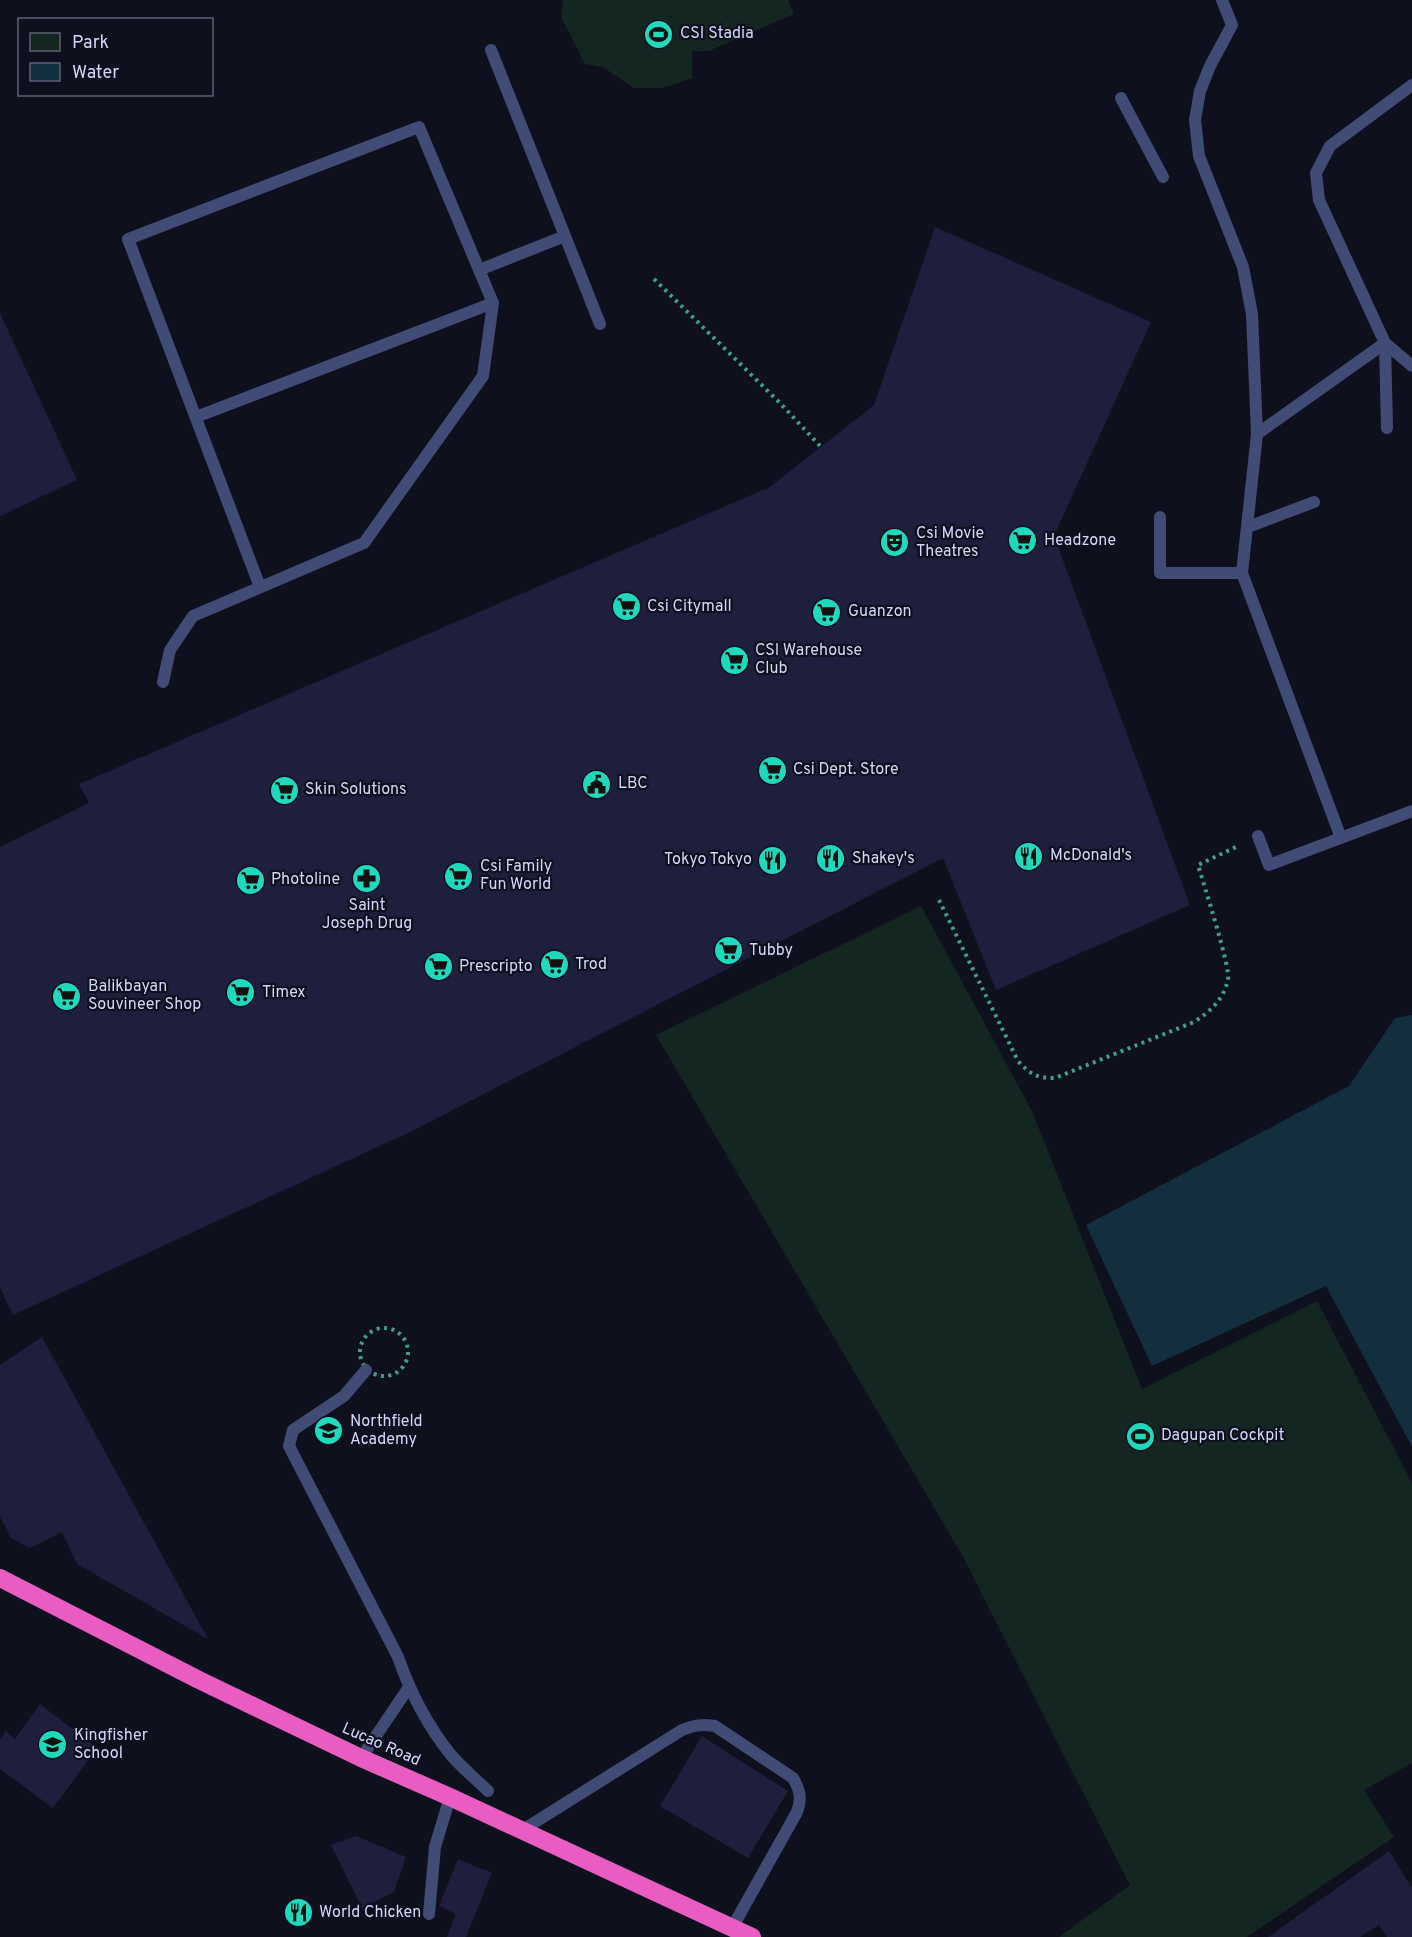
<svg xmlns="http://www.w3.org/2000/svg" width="1412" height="1937" font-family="Overpass,sans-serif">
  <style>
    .green { fill: #132621 }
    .water { fill: #132e3d }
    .building { fill: #1d1f3c }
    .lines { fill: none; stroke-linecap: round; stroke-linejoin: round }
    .path { stroke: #3da182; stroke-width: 4; stroke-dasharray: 3 4.5; stroke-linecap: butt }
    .lane { stroke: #404c76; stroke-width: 12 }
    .highway { stroke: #e95dc3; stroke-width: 18 }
    .labels { text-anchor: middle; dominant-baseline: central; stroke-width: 4.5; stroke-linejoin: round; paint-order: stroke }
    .poi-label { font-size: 16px; fill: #d1d7f9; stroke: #0f101d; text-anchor: start }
    .street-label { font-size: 16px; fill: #d1d7f9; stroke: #0f101d }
  </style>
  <rect width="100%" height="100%" fill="#0f101d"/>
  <path class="green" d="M563 0H788L794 14 709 51H692V78L663 88H634L603 67 585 64 561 17Z
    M921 906 1032 1111 1142 1389 1317 1301 1412 1483V1763L1364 1790 1394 1837 1247 1937H1059L1130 1885 962 1555 656 1035Z"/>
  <path class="water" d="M1412 1015V1447L1326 1286 1152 1366 1086 1225 1349 1086 1395 1018Z"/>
  <path class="building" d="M935 227 1151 322 1054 536 1190 905 996 990 943 858 410 1132 13 1315 0 1288V847L89 803 79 784 770 487 874 405Z
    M0 313 77 480 0 516Z
    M42 1337 208 1639 77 1564 62 1532 30 1548 11 1538 0 1516V1365Z
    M40 1704 97 1748 53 1808 0 1769V1740L6 1731 15 1739Z
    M702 1736 788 1791 748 1858 660 1806Z
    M356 1836 406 1857 394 1892 362 1908 331 1845Z
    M1389 1851 1412 1888V1937H1387L1379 1925 1360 1937H1268Z
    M458 1859 492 1873 466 1937H447L456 1914 439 1906Z"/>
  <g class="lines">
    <path class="path" d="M654 279 781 404 821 447
      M939 900 1018 1061C1030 1074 1036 1078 1055 1078L1194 1022C1211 1011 1224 999 1228 979 1231 969 1203 882 1198 865L1238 846
      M360 1352a24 24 0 1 1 48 0a24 24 0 1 1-48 0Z"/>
    <path class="lane" d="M1222 0 1232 25 1210 66 1200 91 1195 120 1199 156 1243 267 1252 314 1257 434 1242 573 1341 838
      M491 50 600 324
      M1412 85 1330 146 1316 173 1319 200 1385 343 1412 366
      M1121 98 1163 177
      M479 270 565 236
      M1385 343 1387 428
      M196 417 493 303
      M1257 434 1385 343
      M1160 517V573H1242
      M1248 527 1314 502
      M163 682 170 650 193 616 364 543 483 376 493 303 419 127 128 239 260 587
      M1258 836 1269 865 1412 811
      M366 1370 344 1396 293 1430 289 1446 398 1657C410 1692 427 1725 451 1755 462 1768 476 1779 488 1791
      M361 1758 409 1687
      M521 1831 682 1730C694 1725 702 1724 715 1726L793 1778C800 1790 802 1799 797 1812L732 1928
      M429 1914 435 1847 450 1797"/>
    <path class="highway" d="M0 1578 199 1680 361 1758 450 1797 752 1937"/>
  </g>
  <defs>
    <symbol id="stadium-disc" viewBox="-11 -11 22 22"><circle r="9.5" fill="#1ed9bc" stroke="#0f101d"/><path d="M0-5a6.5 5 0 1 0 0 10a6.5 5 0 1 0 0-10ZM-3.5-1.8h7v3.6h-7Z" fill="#111"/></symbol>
    <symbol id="supermarket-disc" viewBox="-11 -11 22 22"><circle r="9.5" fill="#1ed9bc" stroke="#0f101d"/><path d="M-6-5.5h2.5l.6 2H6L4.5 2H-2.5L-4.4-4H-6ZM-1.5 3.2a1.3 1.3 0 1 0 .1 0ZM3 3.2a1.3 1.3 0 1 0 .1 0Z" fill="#111"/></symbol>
    <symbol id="theatre-disc" viewBox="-11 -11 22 22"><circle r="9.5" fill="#1ed9bc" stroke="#0f101d"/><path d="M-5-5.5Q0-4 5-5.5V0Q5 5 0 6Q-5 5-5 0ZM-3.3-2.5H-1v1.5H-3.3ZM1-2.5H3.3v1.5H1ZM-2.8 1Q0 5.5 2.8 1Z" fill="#111"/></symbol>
    <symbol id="civic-disc" viewBox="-11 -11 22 22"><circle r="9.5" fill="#1ed9bc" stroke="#0f101d"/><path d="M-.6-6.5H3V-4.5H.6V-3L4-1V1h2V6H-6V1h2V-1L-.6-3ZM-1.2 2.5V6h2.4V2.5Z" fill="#111"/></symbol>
    <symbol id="restaurant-disc" viewBox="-11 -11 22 22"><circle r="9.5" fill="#1ed9bc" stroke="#0f101d"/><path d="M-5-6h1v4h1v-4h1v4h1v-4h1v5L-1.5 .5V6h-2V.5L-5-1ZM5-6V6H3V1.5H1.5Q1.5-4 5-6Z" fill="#111"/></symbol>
    <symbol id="pharmacy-disc" viewBox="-11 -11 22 22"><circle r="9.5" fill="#1ed9bc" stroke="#0f101d"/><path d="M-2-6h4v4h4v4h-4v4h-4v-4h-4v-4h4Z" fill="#111"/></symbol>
    <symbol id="school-disc" viewBox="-11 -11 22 22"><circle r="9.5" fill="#1ed9bc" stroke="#0f101d"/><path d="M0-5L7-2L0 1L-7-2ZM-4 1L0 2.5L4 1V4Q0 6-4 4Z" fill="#111"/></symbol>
  </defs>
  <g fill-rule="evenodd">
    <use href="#stadium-disc" x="642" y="18" width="33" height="33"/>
    <use href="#supermarket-disc" x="1006" y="524" width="33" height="33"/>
    <use href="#theatre-disc" x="878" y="526" width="33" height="33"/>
    <use href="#supermarket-disc" x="610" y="590" width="33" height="33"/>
    <use href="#supermarket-disc" x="810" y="596" width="33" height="33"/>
    <use href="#supermarket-disc" x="718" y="644" width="33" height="33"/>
    <use href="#supermarket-disc" x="756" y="754" width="33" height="33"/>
    <use href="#civic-disc" x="580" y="768" width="33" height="33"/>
    <use href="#supermarket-disc" x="268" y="774" width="33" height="33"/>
    <use href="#restaurant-disc" x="1012" y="840" width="33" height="33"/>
    <use href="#restaurant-disc" x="814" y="842" width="33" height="33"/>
    <use href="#restaurant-disc" x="756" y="844" width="33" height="33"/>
    <use href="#supermarket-disc" x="442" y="860" width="33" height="33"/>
    <use href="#pharmacy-disc" x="350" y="862" width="33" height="33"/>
    <use href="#supermarket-disc" x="234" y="864" width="33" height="33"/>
    <use href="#supermarket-disc" x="712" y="934" width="33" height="33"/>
    <use href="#supermarket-disc" x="538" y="948" width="33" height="33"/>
    <use href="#supermarket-disc" x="422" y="950" width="33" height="33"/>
    <use href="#supermarket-disc" x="224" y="976" width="33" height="33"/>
    <use href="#supermarket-disc" x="50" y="980" width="33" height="33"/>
    <use href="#school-disc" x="312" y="1414" width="33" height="33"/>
    <use href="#stadium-disc" x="1124" y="1420" width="33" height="33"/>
    <use href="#school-disc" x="36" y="1728" width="33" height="33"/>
    <use href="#restaurant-disc" x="282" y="1896" width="33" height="33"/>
  </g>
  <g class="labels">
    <g class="poi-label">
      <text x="680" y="34">CSI Stadia</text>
      <text x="916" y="534">Csi Movie<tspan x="916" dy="18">Theatres</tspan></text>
      <text x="1044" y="541">Headzone</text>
      <text x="647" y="607">Csi Citymall</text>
      <text x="848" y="612">Guanzon</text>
      <text x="755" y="651">CSI Warehouse<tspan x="755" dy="18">Club</tspan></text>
      <text x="793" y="770">Csi Dept. Store</text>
      <text x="618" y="784">LBC</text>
      <text x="305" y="790">Skin Solutions</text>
      <text x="1050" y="856">McDonald's</text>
      <text x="852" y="859">Shakey's</text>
      <text x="752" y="860" text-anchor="end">Tokyo Tokyo</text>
      <text x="480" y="867">Csi Family<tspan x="480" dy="18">Fun World</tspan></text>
      <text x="271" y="880">Photoline</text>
      <text x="367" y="906" text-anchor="middle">Saint<tspan x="367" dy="18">Joseph Drug</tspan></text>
      <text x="749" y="951">Tubby</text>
      <text x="575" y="965">Trod</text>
      <text x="459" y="967">Prescripto</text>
      <text x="88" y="987">Balikbayan<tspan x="88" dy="18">Souvineer Shop</tspan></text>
      <text x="262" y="993">Timex</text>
      <text x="350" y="1422">Northfield<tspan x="350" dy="18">Academy</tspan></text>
      <text x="1161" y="1436">Dagupan Cockpit</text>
      <text x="74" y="1736">Kingfisher<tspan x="74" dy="18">School</tspan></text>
      <text x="319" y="1913">World Chicken</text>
    </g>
    <g class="street-label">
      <text transform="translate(381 1745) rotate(24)">Lucao Road</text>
    </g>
  </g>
  <rect x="18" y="18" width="195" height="78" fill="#0f101d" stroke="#5d6075" stroke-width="1.5"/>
  <rect x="30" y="33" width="30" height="18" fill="#132621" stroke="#5d6075" stroke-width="1.5"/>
  <text x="72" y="48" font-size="18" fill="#d1d7f9">Park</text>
  <rect x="30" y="63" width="30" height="18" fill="#132e3d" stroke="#5d6075" stroke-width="1.5"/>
  <text x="72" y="78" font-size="18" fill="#d1d7f9">Water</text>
</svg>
